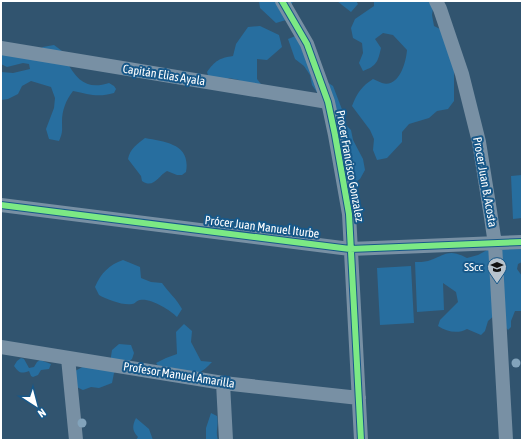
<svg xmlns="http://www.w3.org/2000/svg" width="523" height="441" font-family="'Asap Condensed',sans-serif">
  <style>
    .green { fill: #276e9f }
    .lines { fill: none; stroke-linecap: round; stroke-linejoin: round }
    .street { stroke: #7890a4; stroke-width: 14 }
    .cycleway-casing { stroke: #175889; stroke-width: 8 }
    .cycleway { stroke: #7ce984; stroke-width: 6 }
    .tree { fill: #82a3bb }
    .labels { text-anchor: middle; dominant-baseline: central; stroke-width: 4; stroke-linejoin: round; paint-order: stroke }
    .street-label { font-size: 12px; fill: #fff; stroke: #175889 }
    .poi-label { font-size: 12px; fill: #fff; stroke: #175889; text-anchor: end }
  </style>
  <rect width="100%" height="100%" fill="#31546f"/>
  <path class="green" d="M259 1H293L286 20 276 23 260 8Z
    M337 1H356L358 4 351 12Z
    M374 1H434L432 15 434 26 454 36V101L448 109 437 111 429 118 409 124 402 132V142L387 158 377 160 373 150 374 139 370 130 352 106C357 93 362 86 373 79 376 80 379 82 382 83 399 88 406 63 407 50L393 35 383 33 375 39 381 48C378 61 377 66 363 71L359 63 363 53 362 43 353 38 351 28 355 19 374 6Z
    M260 26 279 35 282 47 267 60 257 59V79L264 88 257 95 239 80 229 78 221 83 210 82 207 72C215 61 219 58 233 56L236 44 248 27Z
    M298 35 324 80 333 86 343 112 344 123 351 130 353 140 363 159 365 170 360 179 351 185 343 179 323 101 312 85 310 75 304 66 295 59 288 39Z
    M54 45C57 47 61 50 64 53 65 55 66 59 67 62 77 81 88 90 109 83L114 86 116 89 114 93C97 98 89 94 73 91 66 100 62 110 62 122 62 130 63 132 59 141L49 139 46 129 54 108 55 98 51 87 31 81 22 86 18 94 8 99 1 100V72L13 73 30 69 29 64 23 63 7 67 1 64V53H34L43 47Z
    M145 138C166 142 191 144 186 172L182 175H177L167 171C158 176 154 189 142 181L141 176 128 159C130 149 137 144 145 138Z
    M522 175V218L513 219 511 176Z
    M510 245 522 247V262L518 264 517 269 522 276V311H515L511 321V327L508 330 496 314 488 321 485 331 481 335 467 329C458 334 447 332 438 326L440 320 458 302 456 292 443 283 444 310 417 312 415 262C419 262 424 262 428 261 446 255 448 248 467 258L478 255 489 249Z
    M123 260 140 267 141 278 151 282 162 283C169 293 176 298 182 309L177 317C170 310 151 298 140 300 137 300 135 304 132 304 124 306 106 299 99 295L95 287C101 273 109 265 123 260Z
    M411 266 414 323 380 325 377 268Z
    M184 324 192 331 191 342 201 361 212 362C194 382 185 375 162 371L156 363 166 358 177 354 176 332Z
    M119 344 131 345 134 353 132 359 114 373 112 383 99 388 91 387 83 390 70 384 69 376C83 364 92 363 110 363L112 350Z
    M21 358 24 359 29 368 34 367 37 362 40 360 51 364 49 369 41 370 38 375 33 377 31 376 29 371C21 374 19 373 14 366L17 361Z
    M211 413 217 416C219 426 215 431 218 440H206V428Z
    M136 418 149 429 153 440H136L138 437C132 431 132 426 136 418Z"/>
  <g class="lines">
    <path class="street" d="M282 1 307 44 328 102 335 135 349 214 361 440
      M436 1 440 9 462 74 479 142 490 211 495 244 506 440
      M1 48 328 102
      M1 205 350 249 522 242
      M1 347 223 383 359 398
      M68 358 76 440
      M223 383 226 440"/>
    <defs>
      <path id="cycleway" d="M282 1 307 44 328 102 335 135 349 214 361 440
        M1 205 350 249 522 242"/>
    </defs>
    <use href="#cycleway" class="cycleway-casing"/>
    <use href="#cycleway" class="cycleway"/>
  </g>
  <g class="tree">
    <circle cx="516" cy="363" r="4.5"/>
    <circle cx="82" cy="423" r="4.5"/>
  </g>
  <defs>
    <symbol id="school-pin" viewBox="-11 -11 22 30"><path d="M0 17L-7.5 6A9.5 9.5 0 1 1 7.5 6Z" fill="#b7c3cd" stroke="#175889"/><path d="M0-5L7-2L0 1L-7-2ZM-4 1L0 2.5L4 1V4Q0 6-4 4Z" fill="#111"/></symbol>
  </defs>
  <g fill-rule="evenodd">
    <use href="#school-pin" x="486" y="256" width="22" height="30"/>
  </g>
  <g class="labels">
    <g class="street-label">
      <text transform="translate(164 75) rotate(9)">Capitán Elias Ayala</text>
      <text transform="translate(350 166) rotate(80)">Procer Francisco Gonzalez</text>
      <text transform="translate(485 182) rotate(80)">Procer Juan B. Acosta</text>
      <text transform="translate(262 227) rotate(7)">Prócer Juan Manuel Iturbe</text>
      <text transform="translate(179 375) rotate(9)">Profesor Manuel Amarilla</text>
    </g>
    <g class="poi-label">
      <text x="483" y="267">SScc</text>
    </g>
  </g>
  <rect width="523" height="441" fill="none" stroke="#ffffff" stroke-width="4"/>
  <g transform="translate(36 405) rotate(144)" stroke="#175889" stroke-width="3" paint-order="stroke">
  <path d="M0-3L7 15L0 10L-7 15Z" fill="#ffffff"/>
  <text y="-6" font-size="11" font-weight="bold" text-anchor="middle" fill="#ffffff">N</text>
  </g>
</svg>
